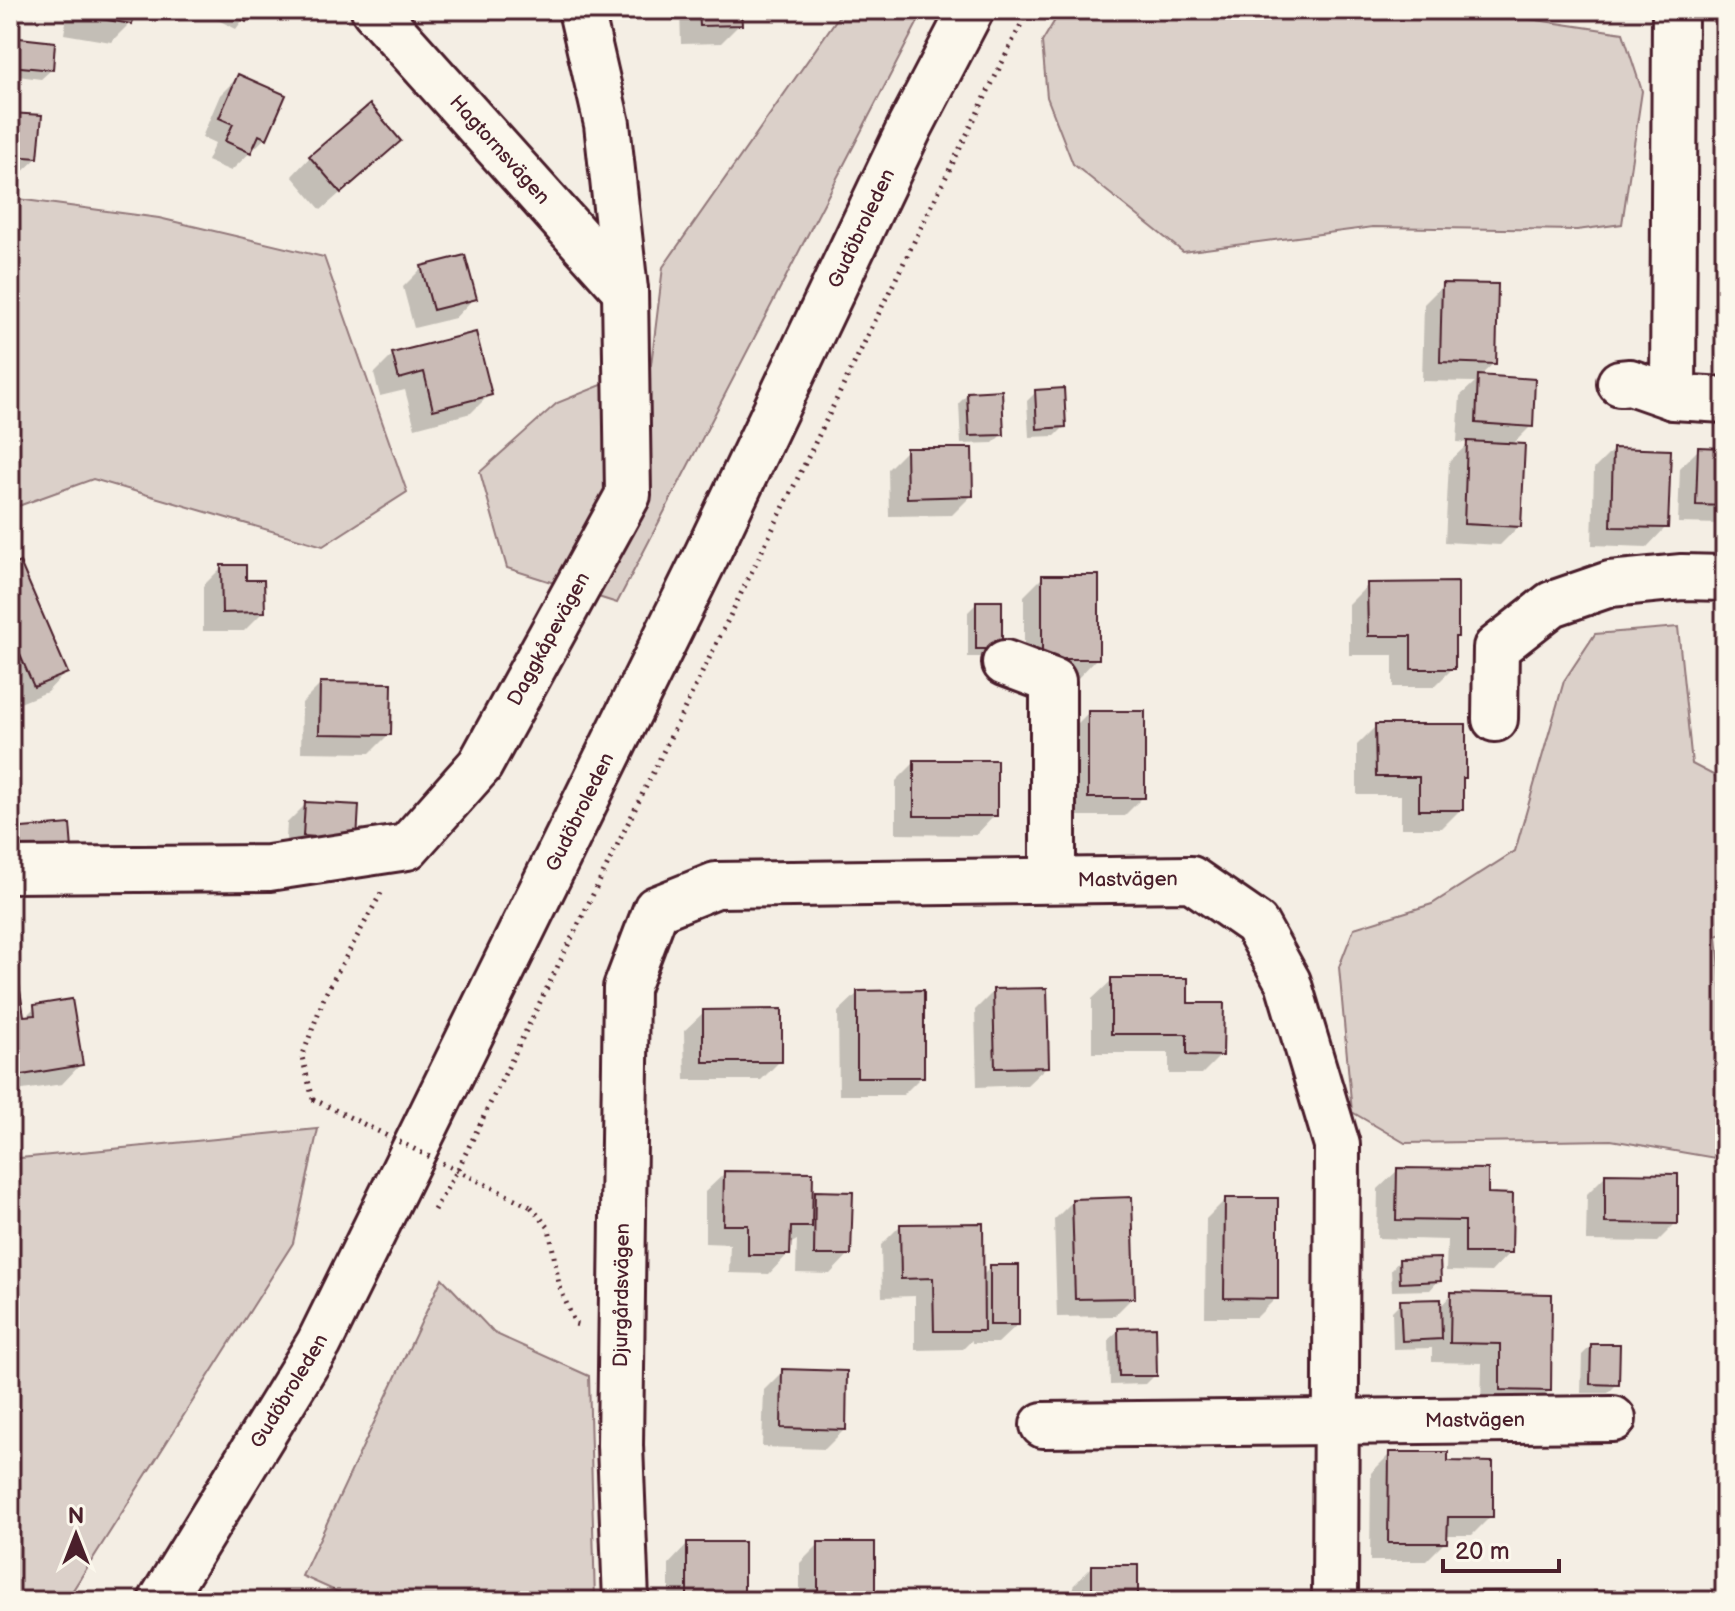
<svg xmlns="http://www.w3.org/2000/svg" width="1735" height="1611" font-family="'Balsamiq Sans',sans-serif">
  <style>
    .green { fill: #dbd0c9; stroke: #92787a; stroke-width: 2 }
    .shadow { fill: #0003 }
    .building { fill: #cabbb6; stroke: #4a1f2b; stroke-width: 2 }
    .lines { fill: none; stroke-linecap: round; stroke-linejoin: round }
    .minor-casing { stroke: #4a1f2b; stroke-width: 50 }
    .major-casing { stroke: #4a1f2b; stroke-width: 50 }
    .path { stroke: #4a1f2b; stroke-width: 5; stroke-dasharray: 2 6; stroke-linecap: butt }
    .minor { stroke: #fbf7ec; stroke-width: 44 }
    .major { stroke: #fbf7ec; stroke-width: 44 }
    .path-bridge { stroke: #4a1f2b; stroke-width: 5; stroke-dasharray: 2 6; stroke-linecap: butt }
    .labels { text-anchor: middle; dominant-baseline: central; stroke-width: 8; stroke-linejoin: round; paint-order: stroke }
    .street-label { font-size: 20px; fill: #4a1f2b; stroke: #fbf7ec }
  </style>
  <rect width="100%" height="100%" fill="#f4eee4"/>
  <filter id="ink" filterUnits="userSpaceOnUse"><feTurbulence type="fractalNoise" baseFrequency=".0125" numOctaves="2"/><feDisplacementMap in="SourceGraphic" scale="16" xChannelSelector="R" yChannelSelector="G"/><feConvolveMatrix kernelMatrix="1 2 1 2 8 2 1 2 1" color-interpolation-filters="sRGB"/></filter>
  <g filter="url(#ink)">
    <path class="green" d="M843 10H924L617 603 507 568 480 472 557 403 651 365 663 267Z
      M1061 10H1497L1523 18 1623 33 1642 91 1622 224 1577 230 1373 227 1183 252 1073 164 1047 97 1042 42Z
      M10 198 159 218 324 257 407 492 323 546 93 479 10 509Z
      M1678 627 1692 764 1725 781V932L1717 936 1725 1024V1149L1715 1158 1611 1140 1405 1143 1352 1112 1339 967 1354 928 1432 904 1515 851 1564 681 1595 634Z
      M318 1129 293 1243 66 1601H10V1159Z
      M442 1278 494 1333 589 1376 595 1601H358L302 1576Z"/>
    <path class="shadow" d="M68 10H133L130 23 111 42 64 34Z
      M198 10H250L236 29Z
      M680 10H739L740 24 721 43 681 44Z
      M1715 10H1725V45L1714 44Z
      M10 39 51 70 41 79 10 75Z
      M1725 59V232H1718L1720 65Z
      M239 76 265 138 231 171 207 161 215 143 202 137 220 95Z
      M10 115 37 158 17 177 10 176Z
      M399 141 321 210 292 176 310 157Z
      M1725 244V389H1720Z
      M422 268 474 298 455 318 414 328 403 287Z
      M1443 285 1494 363 1479 377 1531 426 1512 445 1519 526 1500 545 1445 542 1449 462 1469 443 1457 442 1460 396 1475 382 1422 381 1424 304Z
      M393 355 490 394 471 413 415 428 405 390 380 396 374 374Z
      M1036 392 1064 427 1055 436 1029 437 1027 401Z
      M968 394 1002 434 993 443 961 444 959 403Z
      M1699 449 1725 450V522L1722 524 1678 523 1680 468Z
      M907 450 971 496 952 515 889 516 888 469Z
      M1613 450 1666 527 1647 547 1592 545 1594 469Z
      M222 567 244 582 263 612 244 631H203V586Z
      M10 568 66 672 47 692 15 705 10 694Z
      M1043 577 1097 658 1078 678H1024V596Z
      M1368 585 1456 636 1453 640V668L1434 687H1393V655H1349V604Z
      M977 603 991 657H968V612Z
      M1725 670V713H1722L1721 675Z
      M321 684 389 734 370 753 301 752 302 703Z
      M1088 713 1143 797 1124 816H1069V732Z
      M1376 726 1464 777 1461 780V809L1442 828H1401V795H1357V745Z
      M915 762 995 815 976 835 896 834V781Z
      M306 804 355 839 285 855 287 823Z
      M10 939 23 1019 35 1007 81 1064 62 1084 10 1092Z
      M1112 980 1186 1005 1221 1055 1202 1074H1169V1053H1092V999Z
      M994 991 1047 1066 1027 1085 977 1087 975 1010Z
      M858 993 922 1076 903 1095H839L838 1012Z
      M704 1012 780 1061 761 1080H685L684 1031Z
      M1398 1170 1486 1195 1510 1252 1491 1272 1446 1271 1447 1240 1377 1238 1378 1189Z
      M725 1173 811 1199 816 1193 849 1254 830 1274 796 1273 797 1240 788 1245V1254L769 1274 729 1273 730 1244 705 1243V1192Z
      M1606 1175 1676 1223 1657 1242 1586 1241 1587 1194Z
      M1225 1200 1276 1298 1257 1317H1205L1206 1219Z
      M1073 1201 1133 1297 1114 1316 1057 1317 1054 1220Z
      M900 1226 982 1276 991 1267 1018 1324 998 1343H972V1340L963 1349 915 1350V1296L882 1297 881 1245Z
      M1400 1260 1439 1280 1430 1290 1392 1291 1391 1270Z
      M1452 1294 1549 1391 1530 1410 1481 1408 1482 1363 1432 1362V1348L1393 1349 1392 1311 1401 1302 1439 1308Z
      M1119 1330 1155 1375 1146 1384 1110 1385 1109 1339Z
      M1591 1346 1617 1384 1608 1393H1581L1582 1355Z
      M783 1371 844 1430 825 1449 762 1447 764 1390Z
      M1390 1454 1446 1463 1491 1516 1472 1535H1445V1542L1426 1561H1370L1371 1473Z
      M688 1544 742 1601H669V1564Z
      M819 1544 873 1601H800V1563Z
      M1092 1567 1136 1601H1068L1073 1596V1586Z"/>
    <path class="building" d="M83 10H135L132 24 82 16Z
      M224 10H253L246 22Z
      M699 10H741L742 25 700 26Z
      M10 37 55 42 53 70 10 66Z
      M238 74 286 95 267 139 259 135 251 153 225 141 233 124 219 118Z
      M370 104 401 141 341 193 309 156Z
      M10 113 42 115 38 158 10 156Z
      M465 255 477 299 433 310 421 266Z
      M1442 283 1498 284 1496 364 1440 362Z
      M476 332 492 395 433 410 424 372 399 379 392 353Z
      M1478 375 1535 379 1533 427 1476 423Z
      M1064 388 1066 427 1037 429 1035 390Z
      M1002 390 1004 435 969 436 967 392Z
      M1467 441 1525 444 1521 527 1464 524Z
      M1698 447 1725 448V506L1696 505Z
      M906 448H972L973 496 907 498Z
      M1613 448 1671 450 1668 528 1611 527Z
      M20 562 68 673 34 687 10 632V566Z
      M221 565H246V580H264L265 612 222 613Z
      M1042 575H1099V659H1042Z
      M1458 582V637H1455V669H1411V636H1368L1367 583Z
      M976 601H1002V649H976Z
      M320 682 392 683 391 735 319 734Z
      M1088 711H1145V798H1088Z
      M1375 724H1466V778H1463V810H1419V777H1376Z
      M914 760H997V816H914Z
      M305 802 359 805 357 840 303 836Z
      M70 824 72 849 10 855V829Z
      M10 927 24 1016 35 1015 34 1005 72 999 83 1065 10 1077Z
      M1111 978H1188V1003H1224L1223 1056 1187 1055V1034H1111Z
      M1047 988 1049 1067 995 1068 993 989Z
      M924 990V1077H857V991Z
      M782 1009V1062H703V1010Z
      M1397 1168 1488 1169V1193L1513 1194 1512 1253H1465V1221L1396 1220Z
      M724 1171 813 1172 812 1227H791L790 1255H748V1225H723Z
      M1605 1173 1678 1174V1224L1605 1223Z
      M815 1191 853 1192 851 1255H814Z
      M1132 1197 1135 1298 1075 1299 1072 1199Z
      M1225 1198H1278V1299L1224 1298Z
      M983 1223 984 1331H934L933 1278 901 1279 900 1224Z
      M1440 1258 1441 1281 1400 1283 1399 1259Z
      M990 1265H1019V1325H990Z
      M1451 1292 1552 1294 1551 1391 1500 1390V1344L1450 1343Z
      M1441 1299 1442 1339 1402 1341 1400 1300Z
      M1156 1327 1157 1376H1119L1118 1328Z
      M1591 1344H1620L1619 1385 1590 1384Z
      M782 1369 847 1371 846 1430 781 1428Z
      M1389 1452H1448V1461L1493 1462V1517H1448L1447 1543H1388Z
      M687 1542H744V1601H687Z
      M818 1542H875V1601H818Z
      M1092 1565H1138V1601H1072V1594H1092Z
      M1509 1591V1601H1410V1593Z
      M1594 1591H1628L1627 1601H1594Z
      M995 1595 996 1601H930V1597Z
      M1202 1595H1284V1601H1202Z"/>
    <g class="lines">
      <defs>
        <g id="minor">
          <path id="s1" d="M374 10 625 290"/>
          <path d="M1620 383 1630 382 1673 397 1725 400"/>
          <path d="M1673 397 1675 10"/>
          <path d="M1005 663 1053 681V880"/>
          <path d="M1495 719 1496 648 1552 604 1610 584 1682 577 1725 578"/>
          <path id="s2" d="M10 870 269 868 407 847 480 765 628 495 625 290 607 124 581 10"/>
          <path id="s3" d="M1043 1425 1613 1419"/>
          <path id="s4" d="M626 1601 620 1445 626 988 656 909 716 885 1191 879 1256 924 1288 982 1337 1145 1335 1601"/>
        </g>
        <g id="major">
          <path id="s5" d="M161 1601 319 1343 707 554 910 127 971 10"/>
        </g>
      </defs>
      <use href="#minor" class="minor-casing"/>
      <use href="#major" class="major-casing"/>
      <path class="path" d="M313 1099 302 1057 325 995 381 893
        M531 1207 549 1228 559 1285 575 1324 579 1325
        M434 1210 456 1173 1028 10"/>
      <use href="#minor" class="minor"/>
      <use href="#major" class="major"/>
      <path class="path-bridge" d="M313 1099 531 1207"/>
    </g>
  </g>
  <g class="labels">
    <g class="street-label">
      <text stroke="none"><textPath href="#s1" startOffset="188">Hagtornsvägen</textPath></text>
      <text stroke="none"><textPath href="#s5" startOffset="1542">Gudöbroleden</textPath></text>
      <text stroke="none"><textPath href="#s2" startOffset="652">Daggkåpevägen</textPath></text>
      <text stroke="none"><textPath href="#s5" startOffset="894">Gudöbroleden</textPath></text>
      <text stroke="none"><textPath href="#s4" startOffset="1174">Mastvägen</textPath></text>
      <text stroke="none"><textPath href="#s4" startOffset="306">Djurgårdsvägen</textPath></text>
      <text stroke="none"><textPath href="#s5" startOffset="246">Gudöbroleden</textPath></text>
      <text stroke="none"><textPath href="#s3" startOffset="432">Mastvägen</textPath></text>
    </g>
  </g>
  <rect width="1735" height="1611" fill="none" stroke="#fbf7ec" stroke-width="40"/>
  <rect x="20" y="20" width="1695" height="1571" fill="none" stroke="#4a1f2b" stroke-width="3" filter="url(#ink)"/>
  <g transform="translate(76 1535)" stroke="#fbf7ec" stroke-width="6" paint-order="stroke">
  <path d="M0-6L14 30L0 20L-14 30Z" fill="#4a1f2b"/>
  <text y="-12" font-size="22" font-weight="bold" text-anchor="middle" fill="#4a1f2b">N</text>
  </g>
  <path d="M1443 1559v12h116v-12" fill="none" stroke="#4a1f2b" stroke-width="4"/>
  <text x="1455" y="1559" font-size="24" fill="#4a1f2b" stroke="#fbf7ec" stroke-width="6" paint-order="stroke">20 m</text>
</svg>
